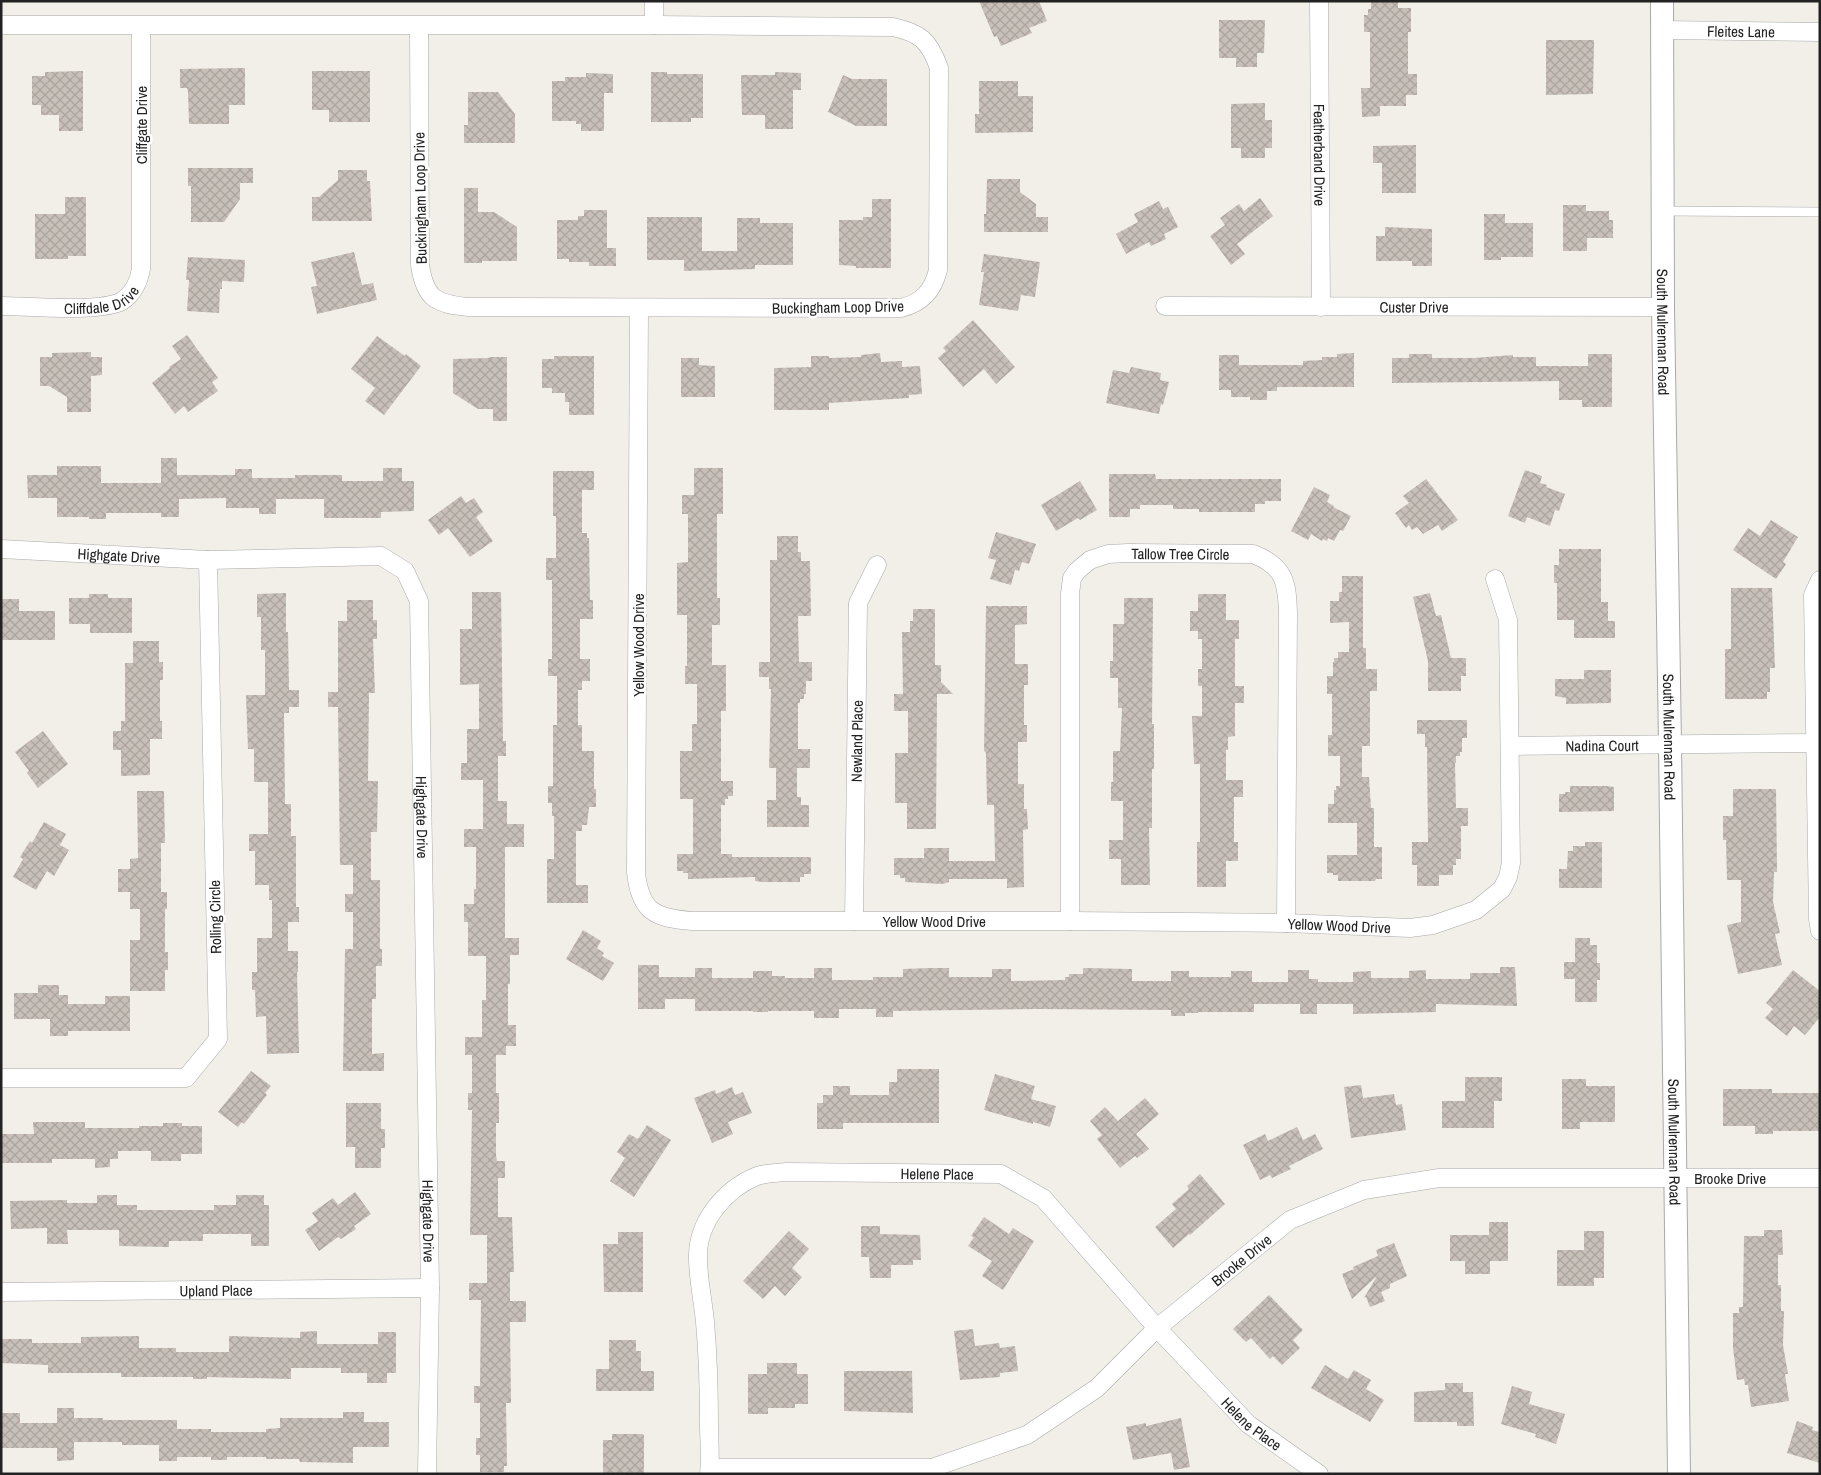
<svg xmlns="http://www.w3.org/2000/svg" width="1821" height="1475" font-family="'Archivo Narrow',sans-serif">
  <style>
    .building { fill: url(#building-cross-hatch) }
    .lines { fill: none; stroke-linecap: round; stroke-linejoin: round }
    .service-casing { stroke: #a9a9a9; stroke-width: 10 }
    .minor-casing { stroke: #a9a9a9; stroke-width: 19 }
    .tertiary-casing { stroke: #a9a9a9; stroke-width: 24 }
    .service { stroke: #fff; stroke-width: 9 }
    .minor { stroke: #fff; stroke-width: 18 }
    .tertiary { stroke: #fff; stroke-width: 22 }
    .labels { text-anchor: middle; dominant-baseline: central; stroke-width: 5; stroke-linejoin: round; paint-order: stroke }
    .street-label { font-size: 15px; fill: #222; stroke: #fff }
  </style>
  <defs>
    <pattern id="building-cross-hatch" width="8" height="8" patternUnits="userSpaceOnUse" patternTransform="scale(1.25)"><rect width="8" height="8" fill="#c7bfb8"/><path d="M0 0l8 8M0 8l8-8" fill="none" stroke="#aba49e"/></pattern>
  </defs>
  <rect width="100%" height="100%" fill="#f2efe9"/>
  <path class="building" d="M979 1H1039L1047 21 1029 28 1032 33 1001 46 997 36 994 37Z
    M1371 1H1398V8H1411V32H1408V74H1417V95H1406V106H1380V116L1362 117 1361 88H1370V32H1364V15H1368V9H1371Z
    M1219 20H1265L1264 53H1257V67H1236V58H1219Z
    M1546 40H1594L1593 94 1546 95Z
    M245 68V105H229V124H189L188 92 187 88H180V69Z
    M83 71V131H59V115H41V105H32V76H45V72Z
    M312 71H370V122H329V110H312Z
    M651 72H667V74H703V118H691V122H651Z
    M775 72 801 73V90H793V129H765V115H742L741 75H775Z
    M586 73 613 74V93H604V131H581V124H576V121H552V81H565V77H586Z
    M843 75 852 79H887V126H856L828 112Z
    M979 81H1018V96H1033V132L975 133V114H979Z
    M468 92H498L515 114V143H464V125H468Z
    M1265 103V120H1272V148H1265V158H1241V148H1231V104Z
    M1416 145V193H1382V163H1373V146Z
    M188 168H253V183H240V199L224 222H191V186H188Z
    M338 170H367V181H370L372 221H312V197H319L338 180Z
    M987 179H1020V192L1036 204V217H1048V232H984V214H986Z
    M464 188H478V212H494L517 227V261H482V263H464Z
    M65 197H86V256H68V259H35V214H65Z
    M1260 198 1273 216 1237 244 1245 254 1231 265 1210 236 1225 225 1220 218 1239 204 1244 211Z
    M872 199H891V268H856V266L839 265V220H863V217H872Z
    M1159 201 1163 209 1168 207 1178 227 1164 234 1166 239 1151 246 1149 242 1126 254 1116 234 1138 222 1134 214Z
    M1563 205H1586V211H1609V220H1613V238H1587V251H1563Z
    M584 210H607V248H616V266H589V262H569V259H557V220H578V216H584Z
    M1484 214H1505V223H1533V257H1501V260H1484Z
    M647 217H702V251H737V218H760V223H793V265H755V269L684 271V260H647Z
    M1385 227 1432 229V266H1412V261H1376V236H1385Z
    M354 252 362 285 373 283 377 300 317 314 311 287 317 286 311 262Z
    M984 254 1040 262 1035 297 1021 295 1018 311 979 305 984 272H981Z
    M188 257 245 260 244 282 222 281V289H220L219 313 187 311 189 280H186Z
    M973 320 1015 367 996 384 984 369 963 387 938 358 946 351 943 348Z
    M187 335 218 378 212 382 218 391 188 412 184 406 175 414 152 383 170 368 169 367 181 359 172 346Z
    M377 336 405 356 406 354 421 366 384 415 365 401 375 388 351 369Z
    M91 352V357H102V375L91 376V412H67V397L49 386H40V357H52V353Z
    M880 353 881 362 902 361V367L920 366 922 394 909 395V398L829 403V410H774V368L811 367V356H829V358L861 357V355Z
    M1354 353V387H1277V391H1267V400H1250V397H1231V390H1219V355H1239V365H1303V361L1322 360V357H1337V354Z
    M1409 354H1432V358H1474L1513 355V357H1536V366H1588V354H1612V407H1582V400H1559V381L1392 383V358H1409Z
    M554 356H594V415H569V402H565V393H552V388H542V359H554Z
    M489 357H507V421H493V409H478L453 393V359L489 358Z
    M681 358H699V365L715 366V397H681Z
    M1131 367 1161 373 1160 380 1169 382 1163 405 1161 404 1159 414 1106 403 1113 370 1129 373Z
    M161 458H177V475H235V469H252V478H295V475H342V481H383V468H402V481H414V511L381 512V518H324V499H276V514H259V508H226V498L179 499V517H161V513H106V519H89V517H57V498H28L27 475H57V466H101V483H161Z
    M694 468H723V514H717V598H720V625H712V665H726V711H721V781H733V796H728V799H725V805H721V854H732V857H811V874H804V877H800V882H763L755 881V877L688 879V873H683V871H677V854H693V799H680V751H692V724H697V684H685V666H687V615H677V563L688 562V514H682V495H694Z
    M1525 470 1542 476 1540 483 1547 485 1546 487 1565 494 1559 511 1555 510 1550 526 1527 517 1525 523 1508 516Z
    M553 471H594V490H582V533H587V538H589L590 600H593V619H580V659H590V681H582V690H578V725H582V751H594V789H596V807H589L587 825H582V831H576V885H588V903H547V859H554V816H552V803H548V786H553V725H557V676H548V659H552V580H546V558H556V516H553Z
    M1109 474H1155L1156 479H1281V501H1265V504H1255V512H1199V509H1173V505H1140V509H1130V517H1109Z
    M1426 479 1458 520 1442 531 1438 525 1423 534 1417 527 1412 530 1409 525 1406 528 1395 513 1409 503 1403 496Z
    M1080 481 1097 510 1080 520 1078 518 1056 531 1041 505Z
    M1314 487 1330 495 1327 502 1334 506 1333 507 1351 516 1343 531 1340 530 1334 541 1328 538 1327 541 1323 539 1322 541 1311 534 1308 540 1291 531Z
    M461 496 466 503 474 498 483 512 476 517 493 541 470 557 448 528 439 535 428 520Z
    M1771 520 1798 537 1783 562 1786 564 1776 579 1733 550 1748 528 1760 536Z
    M996 532 1036 544 1029 564 1022 562 1019 571 1015 570 1011 585 990 579 996 560 988 558Z
    M777 536H798V552H801V561H810L811 616H798L799 662H812V681H806V694H804V699H800V703H798V749H810V768H797V797H801V805H809V827H767V800H776V768H769L771 689H769V677H759V662H770V560H777Z
    M1559 549H1601V602H1608V621H1615V638H1574V620H1557V583H1554V565H1559Z
    M1342 576H1363V648H1366V669H1377V691H1370V746H1362V777H1369L1371 808H1374V847H1382V879H1376L1375 881H1338V875H1333V873H1327V855H1357V823H1328V804H1334V790H1336V786H1340V756H1328V735H1332V694H1327V676H1333V662H1334V658H1338V652H1349V622L1330 623V601H1339V592H1342Z
    M1731 588H1772L1775 668H1770V692H1767V699H1725V649H1731Z
    M472 592H501L503 741H506V756H498V801H507V824H524V847H505V938H519V955H510V984H508V1025H516V1046H506V1055H496V1093H499V1123H496V1155L497 1161H505V1178H498V1217H512L514 1272H510V1301H526V1322H510L511 1403H506L507 1466H504V1472H480V1455H476V1438H480V1403H474V1386H480L481 1300H469V1283H487V1235H470L472 1110H468V1093H472V1055H465V1037H482V1000H486V956H468V922H464V904H474V889H476V847H464V829H483V780H461V763H467V729H479V684L460 685V629H472Z
    M286 593V632H288L289 690H299V707H289V713H284L285 804H291V836H296V907H299V922H288V951H298V972H297L299 1053 267 1054 266 1016 256 1017 255 990H252V972H257V938H272V900H269V885H255V851H249V834H268V782H254V749H248L246 695H265V650H261V617H257V594Z
    M1430 593 1436 616 1441 615 1451 658H1466V676H1461V691H1428V661L1413 597Z
    M89 594H108V598H132V633H90V624H69V598H89Z
    M1198 594H1226V620H1239V639H1235V686H1244V703H1235V736L1228 737V750H1226V780H1243V797H1234V842H1238V861H1226V887H1197V842H1200V764H1194L1192 716H1202V686H1198V669H1202V639H1198V631H1190V611H1198Z
    M1124 598H1153L1152 724H1154V769H1152V828H1149L1150 885H1121V859H1109V840H1123V801H1111V782H1113V751H1120L1122 708H1118V678H1110V661H1113V624H1124Z
    M1 599H19V611H55V640H1Z
    M347 600H373V620H377V639H373L375 693H369L368 781H378L377 832H371V880H380V949H382V966H376V999H372V1054L384 1053V1071H343L345 949H353V912H345V894H353V865H340L338 707H328V692H338V621H347Z
    M986 606H1027V624L1015 625V664H1028V685H1024V725H1027V742H1018V784H1024V809H1027L1028 829 1023 830 1024 887 1007 888V879H949V882L942 884 905 882V878H900V875H894V858H924V848H949V861H995L994 805H987L986 753 984 751Z
    M913 609H935V665H941V682L953 694H937L936 829H907V803H895V753H908V711H894V694H903L902 632H910V621H913Z
    M133 641H159V662H163V680H160V721H162V739H150V775L121 776V750H113V731H121V721H125V663H133Z
    M1584 670H1611V703L1566 704V698L1555 696V679H1584Z
    M1417 720H1467V738H1462V752H1460V756H1456V763H1455L1456 808H1468V826H1461V859H1456V865H1453V875H1439V886H1417V865H1412V842H1428L1427 747H1425V734H1417Z
    M43 731 68 764 38 788 27 773 29 771 15 752Z
    M1570 786H1607L1614 787V811L1559 812V794H1565V792H1570Z
    M1733 789H1776L1777 872H1774L1773 902 1780 933 1775 934 1782 965 1738 974 1727 925 1741 922V880H1727L1726 840H1723V816H1733Z
    M137 791H164L165 843H161V892H167V909H165V952H168V970H165V991H130V940H140V909H130V892H118V869H130V859L138 858Z
    M44 822 66 834 60 845 69 850 54 876 47 871 36 890 13 877 23 859 20 857 30 841 32 843Z
    M1585 842H1602V888H1559V869H1567L1568 851H1573V846H1585Z
    M583 930 601 941 597 948 604 953 602 956 614 963 603 981 566 959Z
    M1575 938H1590V945H1597V963H1600V980H1597V1002H1575V979H1564V962H1575Z
    M638 965H659V977H695V968H712V978H753V971H772V976H785V978H814V968H832V980H873V977H903V969L932 968H949V977H992V969H1011V981L1065 980V977H1069V974H1083V968L1132 969V981H1171V971H1189V977H1231V971H1252V982H1288V970H1309V979H1318V982H1353V972L1371 971V978H1409V971L1426 970V979H1470V973H1500V967H1515L1517 1006 1436 1004V1012L1353 1014V1004H1317V1014H1300V1004H1254V1012H1198V1013H1185V1016H1171V1010L1037 1009 893 1011V1017H876V1009H839V1018H814V1011H768V1012H753V1011H695V999H665V1009H638Z
    M1793 970 1820 991V1017L1805 1035 1794 1026 1787 1036 1765 1018 1773 1009 1766 1003Z
    M38 985H59V995H68V1004H105V996H130V1031H68V1036H50V1019H14V993H38Z
    M897 1069H939V1123H843V1129H817V1103H823V1095H833V1086H850V1095H889V1082H897Z
    M251 1071 271 1086 265 1093 267 1095 251 1115 244 1124 242 1122 238 1127 218 1112Z
    M995 1074 1035 1086 1031 1099 1056 1106 1050 1127 1033 1122V1124L984 1110Z
    M1465 1077H1502V1101H1494V1128H1442V1101H1465Z
    M1562 1079H1586V1086H1615V1122H1580V1129H1562Z
    M1361 1085 1363 1098 1394 1094 1396 1105 1402 1104 1406 1130 1351 1138 1344 1087Z
    M732 1087 735 1095 743 1092 752 1113 728 1122 733 1134 712 1143 694 1098 715 1090 716 1094Z
    M1723 1089H1772V1093H1820V1131H1773V1134H1755V1126H1723Z
    M1145 1098 1159 1114 1136 1134 1149 1149 1137 1158 1135 1156 1120 1168 1097 1139 1102 1135 1090 1121 1105 1107 1118 1121Z
    M346 1103H381V1129H385V1148H381V1168H355V1147H346Z
    M33 1122H85V1128H139V1126H163V1123H182V1126H202V1154H181V1161H151V1151H118V1159H110V1167L95 1168V1159H52V1163H1V1134H34Z
    M647 1125 671 1140 634 1197 610 1181 625 1158 617 1152 629 1134 638 1139Z
    M1297 1127 1303 1140 1315 1134 1323 1149 1289 1166 1291 1169 1272 1178 1270 1175 1260 1180 1243 1145 1265 1134 1268 1141Z
    M1200 1174 1225 1204 1190 1235 1189 1234 1173 1248 1155 1227 1176 1209 1172 1204 1189 1189 1187 1186Z
    M355 1192 371 1214 354 1226 356 1229 341 1239 338 1237 319 1251 305 1230 318 1221 312 1213 333 1198 338 1205Z
    M97 1195H117V1205H137V1210H214V1205H236V1195H264V1205H269V1246H251V1234H203V1241H169V1247L119 1246V1230H67L68 1244H47V1228L11 1229 10 1201 67 1200V1203H97Z
    M984 1217 1009 1234 1013 1228 1034 1241 1003 1290 982 1276 992 1261 968 1246 974 1237 971 1236Z
    M1489 1222H1508V1261H1490V1274H1465V1261H1450V1235H1489Z
    M861 1226H880V1234L920 1235 921 1260H913V1265H891V1278H870L869 1257H861Z
    M1764 1230H1782L1783 1255H1778V1285H1781V1311H1784L1783 1345 1788 1374H1785L1789 1401 1751 1407 1748 1385H1745L1744 1379 1737 1380 1733 1348V1313H1739V1307H1743L1744 1236H1764Z
    M789 1231 809 1249 792 1268 802 1277 785 1296 775 1286 763 1299 743 1281Z
    M1584 1231H1604V1278H1594V1286H1557V1250H1584Z
    M618 1232H643V1292H604L603 1244H618Z
    M1394 1243 1407 1276 1390 1284V1288L1381 1292 1385 1301 1370 1307 1366 1297 1364 1298 1377 1276 1352 1299 1342 1274 1354 1269 1353 1267 1378 1256 1376 1250Z
    M1269 1295 1303 1330 1293 1340 1300 1348 1282 1365 1273 1356 1270 1359 1251 1338 1246 1342 1233 1329Z
    M973 1329 975 1346 999 1343 1000 1348 1015 1346 1018 1371 1000 1373V1377L960 1380 954 1331Z
    M317 1331V1344H378V1332H396V1373H387V1383H367V1373H341V1368H291V1379L207 1377V1379H193V1377H121V1373H48V1365L1 1363V1339H32V1343H81V1337L139 1336V1348H176V1352H229V1336L300 1338V1332Z
    M609 1340H636V1351H641V1371H654V1391H596V1369H609Z
    M767 1363H797V1374H808V1404H795V1408H768V1414H748V1374H767Z
    M1325 1365 1348 1379 1354 1370 1371 1380 1366 1389 1384 1400 1370 1422 1311 1388Z
    M844 1371H912L913 1413 844 1411Z
    M1445 1383H1463V1392H1473L1474 1426H1457V1422H1414V1392L1445 1390Z
    M1512 1386 1532 1392 1529 1404 1565 1414 1556 1444 1535 1437 1536 1434 1501 1424Z
    M57 1408H74V1418H103V1420H177V1429H211V1432H266V1429L280 1428V1418H343V1412H364V1422H389V1447H353V1463L300 1462 299 1459H266V1457H227V1460H211V1457H177V1461H159V1445H122V1442H74V1460L57 1461V1448H1V1413H20V1423H57Z
    M1181 1418 1190 1467 1174 1470 1171 1453 1133 1460 1126 1427 1146 1423V1426Z
    M1797 1421 1813 1427 1812 1430 1820 1432V1463L1787 1453Z
    M612 1434H642L644 1435V1474H603V1440H612Z"/>
  <g class="lines">
    <defs>
      <path id="service" d="M1663 211 1820 212"/>
      <g id="minor">
        <path d="M654 1V25"/>
        <path id="s1" d="M1319 1 1321 307"/>
        <path d="M1 25H654L893 27C920 33 929 40 939 68L938 270C933 291 922 303 901 308L469 307C436 304 425 299 420 265L419 26"/>
        <path id="s2" d="M1662 30 1820 32"/>
        <path id="s3" d="M1 306C28 306 101 313 122 301 133 294 139 281 141 269V26"/>
        <path id="s4" d="M1165 306 1663 307"/>
        <path id="s5" d="M639 308 636 872C640 912 655 918 692 921H1070L1286 923 1410 928 1433 925 1476 910 1502 889 1508 877 1511 863 1508 620 1495 579"/>
        <path id="s6" d="M1 549 208 560 381 556 405 571 419 601 430 1288 427 1474"/>
        <path d="M1820 580 1813 595 1818 919 1820 931"/>
        <path id="s7" d="M1510 746 1816 743"/>
        <path id="s8" d="M854 921 858 603 877 565"/>
        <path id="s9" d="M1070 921V594L1072 578 1077 571 1090 560 1108 554 1128 553 1253 554C1285 566 1287 583 1288 613L1286 923"/>
        <path d="M1 1078H186L218 1039 208 560"/>
        <path id="s10" d="M1 1292 430 1288"/>
        <path id="s11" d="M710 1468H932L1027 1435 1097 1388 1157 1328 1290 1220 1364 1190 1439 1178H1820"/>
        <path id="s12" d="M709 1474C711 1458 709 1441 709 1424 709 1390 708 1356 705 1322 703 1300 698 1279 698 1258 697 1222 725 1189 757 1176 766 1173 777 1173 787 1172L1001 1174 1043 1198 1157 1328 1248 1424 1319 1474"/>
      </g>
      <g id="tertiary">
        <path id="s13" d="M1662 1 1663 307 1670 744 1679 1474"/>
      </g>
    </defs>
    <use href="#service" class="service-casing"/>
    <use href="#minor" class="minor-casing"/>
    <use href="#tertiary" class="tertiary-casing"/>
    <use href="#service" class="service"/>
    <use href="#minor" class="minor"/>
    <use href="#tertiary" class="tertiary"/>
  </g>
  <g class="labels">
    <g class="street-label">
      <text stroke="none"><textPath href="#s2" startOffset="79">Fleites Lane</textPath></text>
      <text transform="translate(141 125) rotate(-90)">Cliffgate Drive</text>
      <text stroke="none"><textPath href="#s1" startOffset="154">Featherband Drive</textPath></text>
      <text transform="translate(420 198) rotate(-91)">Buckingham Loop Drive</text>
      <text stroke="none"><textPath href="#s3" startOffset="102">Cliffdale Drive</textPath></text>
      <text transform="translate(838 307) rotate(-1)">Buckingham Loop Drive</text>
      <text stroke="none"><textPath href="#s4" startOffset="249">Custer Drive</textPath></text>
      <text stroke="none"><textPath href="#s13" startOffset="331">South Mulrennan Road</textPath></text>
      <text stroke="none"><textPath href="#s9" startOffset="460">Tallow Tree Circle</textPath></text>
      <text stroke="none"><textPath href="#s6" startOffset="118">Highgate Drive</textPath></text>
      <text transform="translate(638 645) rotate(-90)">Yellow Wood Drive</text>
      <text stroke="none"><textPath href="#s13" startOffset="736">South Mulrennan Road</textPath></text>
      <text stroke="none"><textPath href="#s8" startOffset="180">Newland Place</textPath></text>
      <text stroke="none"><textPath href="#s7" startOffset="92">Nadina Court</textPath></text>
      <text stroke="none"><textPath href="#s6" startOffset="658">Highgate Drive</textPath></text>
      <text transform="translate(215 917) rotate(-91)">Rolling Circle</text>
      <text stroke="none"><textPath href="#s5" startOffset="891">Yellow Wood Drive</textPath></text>
      <text stroke="none"><textPath href="#s5" startOffset="1296">Yellow Wood Drive</textPath></text>
      <text stroke="none"><textPath href="#s13" startOffset="1141">South Mulrennan Road</textPath></text>
      <text stroke="none"><textPath href="#s12" startOffset="504">Helene Place</textPath></text>
      <text stroke="none"><textPath href="#s11" startOffset="1110">Brooke Drive</textPath></text>
      <text stroke="none"><textPath href="#s6" startOffset="1062">Highgate Drive</textPath></text>
      <text stroke="none"><textPath href="#s11" startOffset="600">Brooke Drive</textPath></text>
      <text stroke="none"><textPath href="#s10" startOffset="215">Upland Place</textPath></text>
      <text stroke="none"><textPath href="#s12" startOffset="924">Helene Place</textPath></text>
    </g>
  </g>
  <rect width="1821" height="1475" fill="none" stroke="#222222" stroke-width="5"/>
</svg>
